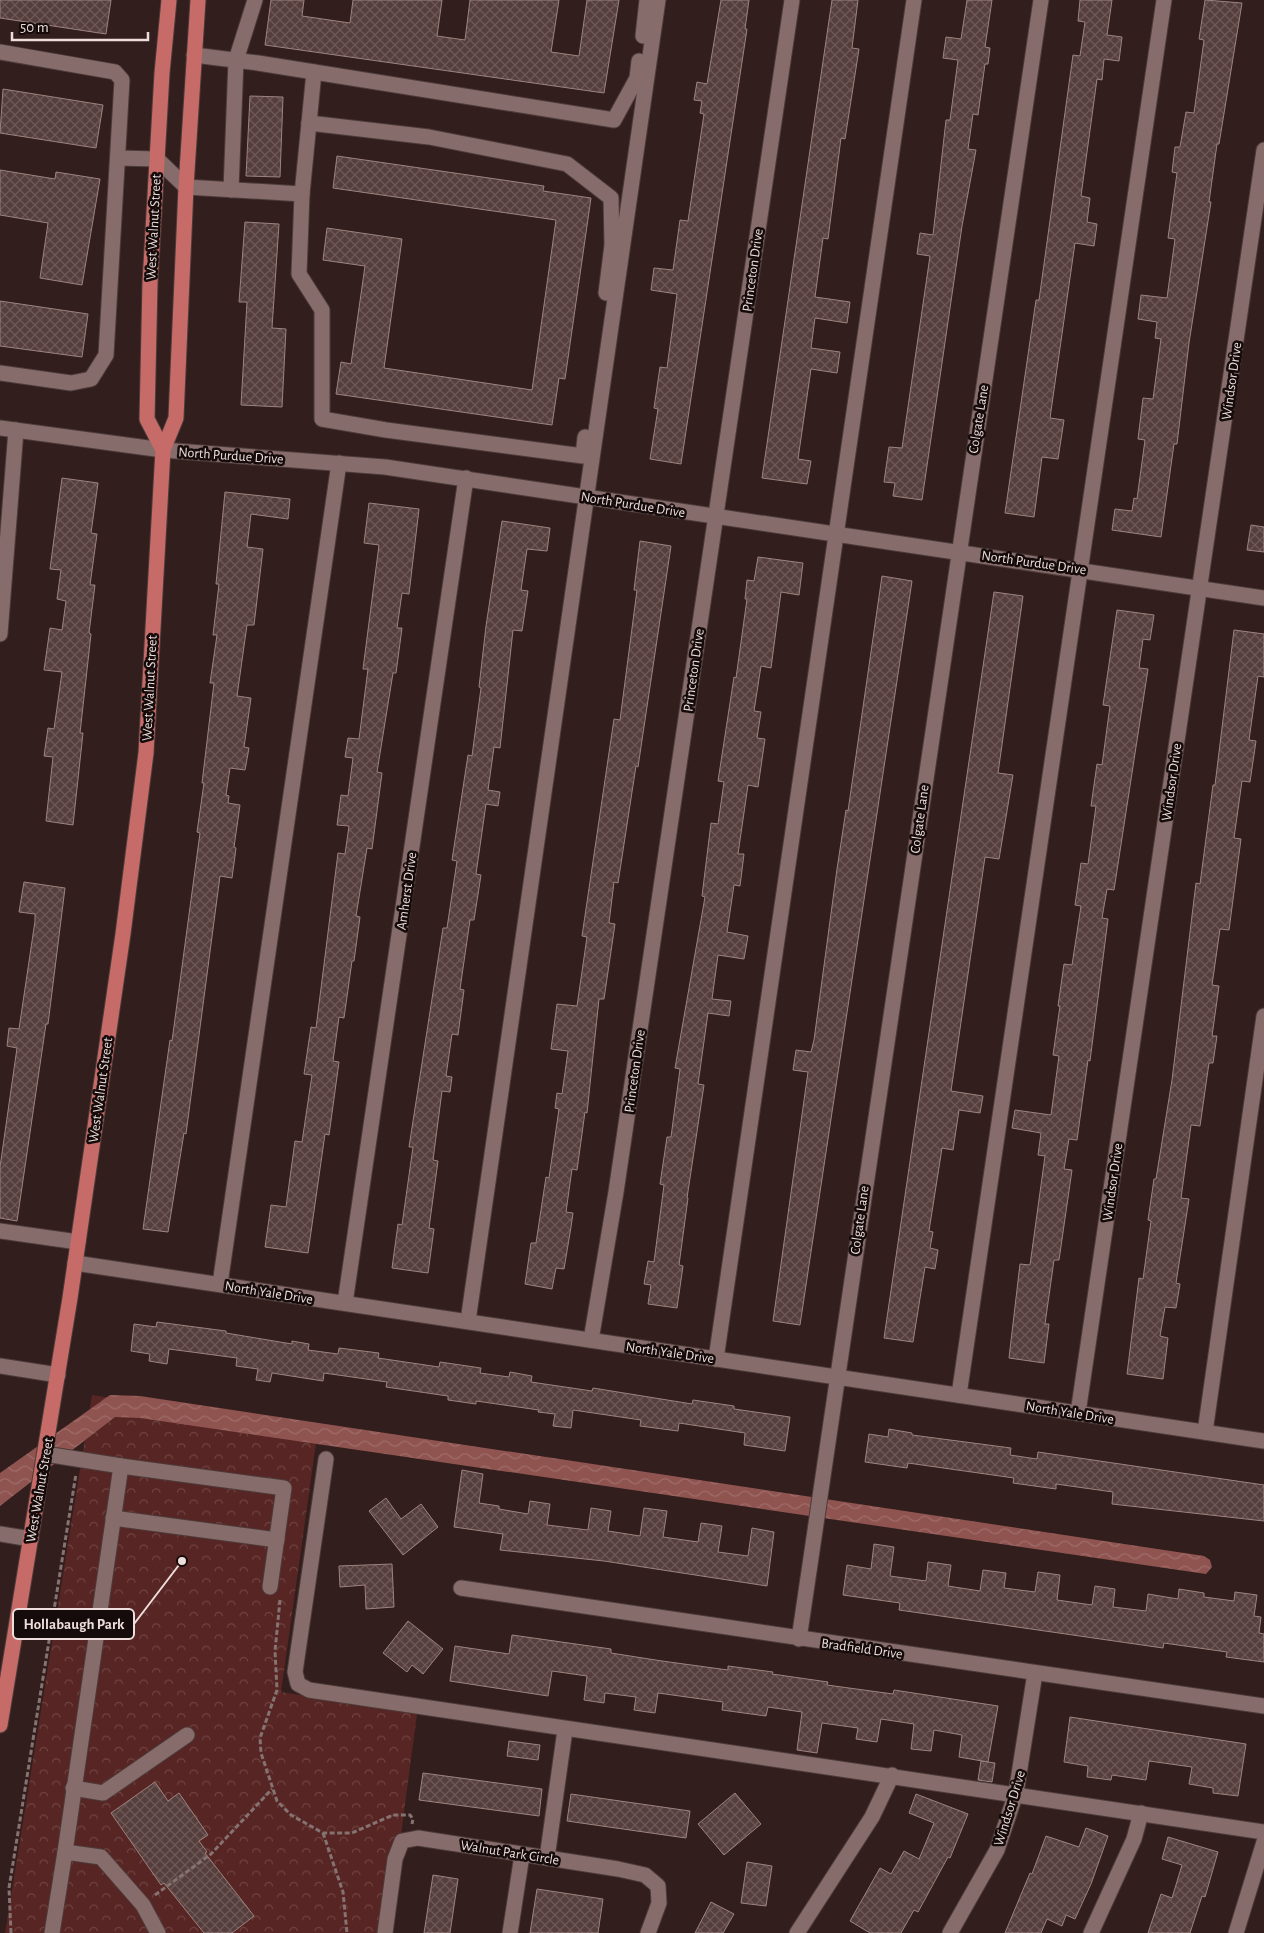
<svg xmlns="http://www.w3.org/2000/svg" width="1264" height="1933" font-family="'Alegreya Sans',sans-serif">
<style>
.park{fill:url(#park-crowns)}
.water{fill:url(#water-waves)}
.building{fill:url(#building-cross-hatch);stroke:#9d8380}
.lines{fill:none;stroke-linecap:round;stroke-linejoin:round}
.minor-casing{stroke:#4c3b3a;stroke-width:17}
.major-casing{stroke:#4c3b3a;stroke-width:17}
.path{stroke:#857371;stroke-width:3;stroke-dasharray:5 2.5;stroke-linecap:butt}
.minor{stroke:#866c6a;stroke-width:15}
.major{stroke:#c66b68;stroke-width:15}
.labels{text-anchor:middle;stroke-width:5;stroke-linejoin:round;paint-order:stroke}
.street-label{font-size:14px;fill:#eddedc;stroke:#140b0a}
.leader{fill:none;stroke:#eddedc;stroke-width:2}
.callout-dot{fill:#eddedc;stroke:#140b0a;stroke-width:2}
.callout{fill:#140b0a;stroke:#eddedc;stroke-width:2}
.callout-label{font-size:15px;text-anchor:middle;font-weight:bold;fill:#eddedc}
</style>
<defs>
<pattern id="park-crowns" width="20" height="18" patternUnits="userSpaceOnUse" patternTransform="scale(1.25)"><rect width="20" height="18" fill="#572523"/><path d="M2 6a3 3 0 1 1 6 0M12 15a3 3 0 1 1 6 0" fill="none" stroke="#6f4442"/></pattern>
<pattern id="water-waves" width="16" height="10" patternUnits="userSpaceOnUse" patternTransform="scale(1.25)"><rect width="16" height="10" fill="#8f5450"/><path d="M0 5q4-4 8 0t8 0" fill="none" stroke="#9f6c69"/></pattern>
<pattern id="building-cross-hatch" width="8" height="8" patternUnits="userSpaceOnUse" patternTransform="scale(1.25)"><rect width="8" height="8" fill="#553e3c"/><path d="M0 0l8 8M0 8l8-8" fill="none" stroke="#6e5958"/></pattern>
</defs>
<rect width="100%" height="100%" fill="#321e1c"/>
<path class="park" d="M92,1395L318,1429L281,1692L417,1714L388,1933H5Z"/>
<path class="water" d="M110,1395L140,1396L1204,1556L1210,1560L1212,1567L1206,1574L140,1418L115,1417L0,1506V1473Z"/>
<g class="building">
<path d="M0,0H111L106,34L0,18Z"/>
<path d="M271,0H304L302,16L350,23L353,0H442L437,36L465,40L470,0H559L551,52L579,56L587,0H619L604,93L265,45Z"/>
<path d="M721,0H749L745,29H747L681,464L650,459L658,409L654,408L660,367L667,368L677,294L651,290L654,268L673,270L680,220L688,221L704,114L700,113L702,101L694,100L697,82L707,84Z"/>
<path d="M832,0H858L852,48L859,49L845,139L841,138L828,239L823,238L815,297L850,302L847,323L815,318L811,348L840,352L837,373L811,369L798,459L811,461L807,484L762,478Z"/>
<path d="M967,0H992L985,47L990,48L988,64H985L978,115L973,114L968,149L976,150L962,226L922,500L893,496L895,483L884,482L889,447L902,448L930,256L917,254L920,233L933,235L946,120H950L958,60L943,58L946,37L961,39Z"/>
<path d="M1080,0H1112L1107,35L1122,37L1119,61L1104,59L1102,80L1097,79L1081,196L1090,198L1087,222L1097,224L1094,246L1075,243L1050,418L1064,420L1058,459L1042,457L1034,517L1005,513L1036,300H1039L1073,55L1080,56L1085,22L1078,21Z"/>
<path d="M1205,0L1242,3L1219,144H1217L1209,202H1211L1189,343L1177,444H1174L1161,537L1112,530L1115,509L1132,511L1134,498L1137,499L1145,440L1138,439L1143,398L1153,399L1161,339L1155,338L1157,322L1138,319L1141,295L1167,298L1175,239L1168,238L1177,173L1172,172L1175,147H1180L1186,112L1194,113L1204,40L1199,39Z"/>
<path d="M3,89L103,105L96,148L0,133Z"/>
<path d="M250,96L283,97L280,177L246,176Z"/>
<path d="M337,156L544,186L543,191L591,198L565,379L559,378L552,425L336,394L341,362L351,364L365,266L323,260L327,228L402,239L384,368L532,390L556,220L333,188Z"/>
<path d="M0,170L55,179L56,172L100,179L82,285L40,278L48,223L0,215Z"/>
<path d="M245,222L279,224L272,328L286,329L282,407L241,405L247,302H239Z"/>
<path d="M0,301L88,314L82,357L0,346Z"/>
<path d="M62,478L98,483L91,533L97,534L90,585H95L89,633L91,634L80,733H83L73,825L46,821L53,757L44,756L48,728L54,729L62,672L44,670L50,628L62,630L66,601L57,599L61,570L50,569Z"/>
<path d="M225,492L290,499L288,519L251,514L247,547L263,549L254,625H247L237,696L251,698L244,747L249,748L245,770L230,768L226,795L229,796L228,803L240,805L234,847L236,848L232,878L220,876L186,1134L184,1133L168,1232L143,1229L170,1040L172,1041L200,833L197,832L204,783H202L214,683H210L217,635H213L219,584H216Z"/>
<path d="M369,503L419,509L409,594L402,593L397,628H402L396,673H393L377,772L382,773L372,849L367,848L356,916L360,917L354,961H352L344,1018L339,1017L333,1061L339,1062L329,1135L325,1134L308,1253L265,1247L271,1205L286,1207L295,1141L302,1142L312,1075L304,1074L311,1027L316,1028L338,853L345,854L349,826L337,825L341,795L348,796L353,758L345,757L348,738L359,739L368,669H363L379,545L364,543Z"/>
<path d="M502,521L550,528L547,551L527,549L521,590L528,591L522,631L513,630L500,748L494,747L488,790L500,792L498,806L486,804L476,874L481,875L474,920H470L460,989L464,990L458,1035L452,1034L446,1076L452,1077L450,1092L442,1091L433,1160L438,1161L429,1228L434,1229L428,1273L392,1268L398,1224L402,1225L413,1147H409L443,928H447L457,861L452,860L468,755L472,756L481,688L479,687L486,626Z"/>
<path d="M1251,525L1264,527V552L1247,550Z"/>
<path d="M640,541L671,546L638,767L636,766L618,883L614,882L609,923L615,924L604,999H599L587,1113L585,1112L577,1170L572,1169L566,1212L573,1213L571,1227L564,1269L556,1268L552,1289L525,1284L531,1243H536L546,1177L549,1178L559,1109L555,1108L557,1093L562,1094L568,1051L551,1049L557,1004L577,1006L587,937L582,936L614,719L620,720L637,590H634Z"/>
<path d="M758,557L803,563L799,595L781,592L771,668L761,666L754,711L761,712L757,738L765,739L758,787L748,785L738,854H744L740,886L734,885L727,932L748,936L744,959L718,955L712,999L731,1001L729,1016L708,1013L698,1084L704,1085L687,1198H688L679,1265L683,1266L677,1308L648,1304L651,1285L644,1284L648,1261L654,1262L664,1185L660,1184L667,1137H671L680,1069L675,1068L705,897L702,896L711,823L718,824L724,782L718,781L734,677L736,678L747,599H745L747,580L754,581Z"/>
<path d="M882,576L912,581L800,1325L773,1321L808,1072L793,1070L796,1050L811,1052L814,1040L837,869L846,810L848,811Z"/>
<path d="M994,592L1023,596L998,773L1013,775L999,859L985,857L951,1091L983,1096L980,1113L959,1110L953,1150L942,1148L929,1231L933,1232L930,1248L938,1250L935,1269L925,1267L913,1342L884,1338Z"/>
<path d="M1117,610L1154,615L1150,640L1143,639L1139,668L1148,669L1114,890L1107,889L1102,918L1108,919L1090,1061L1088,1060L1077,1140L1069,1139L1064,1169L1072,1170L1059,1260H1054L1045,1324H1049L1044,1363L1009,1358L1020,1264L1030,1265L1045,1156L1038,1155L1041,1133L1012,1128L1015,1110L1051,1115L1059,1056L1053,1055L1060,1006H1058L1064,964L1072,965L1081,906L1075,905L1081,863L1088,864L1096,806H1091L1097,764L1102,765L1110,706L1103,705Z"/>
<path d="M1234,630L1264,634V677L1258,676L1249,740L1256,741L1250,782L1242,781L1234,838L1241,839L1229,930L1220,929L1212,985L1219,986L1212,1036H1217L1213,1063H1209L1200,1126L1191,1125L1181,1198L1189,1199L1176,1283L1180,1284L1176,1308L1165,1307L1160,1336L1168,1338L1163,1379L1127,1374L1139,1278L1143,1279L1151,1221L1148,1220L1154,1179H1156L1172,1080L1196,883L1200,884L1213,785H1215Z"/>
<path d="M24,882L65,888L48,1024H46L17,1221L0,1218V1167L17,1048L7,1046L9,1028L19,1029L35,921V914L19,912Z"/>
<path d="M157,1322L226,1331V1333L292,1344V1341L309,1344L308,1350L338,1354L339,1348L379,1353L378,1358L439,1367L440,1362L481,1368L480,1373L509,1377L510,1372L532,1376L531,1382L592,1391L593,1388L692,1404L693,1400L734,1406V1409L790,1417L785,1451L744,1445L745,1433L679,1423L678,1431L640,1426L641,1420L573,1410L571,1428L553,1426L555,1414L538,1412L539,1410L476,1401V1404L448,1400V1396L386,1387L387,1382L324,1373L323,1381L272,1373L270,1382L256,1380L258,1369L236,1366L237,1358L169,1349L167,1364L149,1361L150,1354L131,1351L134,1324L156,1327Z"/>
<path d="M889,1429L912,1433V1435L1011,1448L1010,1455L1037,1459L1038,1452L1264,1485V1521L1112,1504L1113,1492L1056,1484V1489L1013,1483L1014,1478L908,1463L907,1468L865,1462L869,1434L888,1437Z"/>
<path d="M462,1470L483,1474L479,1503L499,1506V1509L528,1514L530,1501L550,1504L547,1525L588,1530L591,1508L611,1511L608,1531L640,1536L644,1508L667,1511L663,1537L698,1542L701,1523L722,1526L718,1552L748,1556L752,1528L774,1532L767,1586L604,1561L500,1550L503,1534L454,1527Z"/>
<path d="M386,1498L401,1519L421,1504L438,1527L403,1555L369,1511Z"/>
<path d="M874,1544L894,1547L890,1576L926,1581L928,1562L951,1565L948,1586L980,1591L983,1570L1006,1573L1004,1588L1035,1592L1038,1572L1060,1575L1057,1600L1092,1605L1095,1586L1115,1589L1113,1607L1146,1611L1148,1594L1178,1599L1179,1589L1204,1593V1597L1234,1601L1235,1592L1257,1595L1254,1616L1261,1617L1259,1633L1264,1634V1662L1226,1657L1227,1652L1164,1643L1163,1648L899,1610L900,1603L843,1595L847,1565L871,1569Z"/>
<path d="M392,1564L394,1607L366,1609L365,1585L340,1587L339,1566Z"/>
<path d="M408,1621L443,1649L423,1674L412,1665L407,1672L383,1653Z"/>
<path d="M512,1635L611,1649V1653L662,1661L728,1670V1666L773,1672L772,1674L828,1682L827,1685L893,1694L894,1690L998,1706L988,1762L959,1757L962,1735L934,1730L931,1751L911,1749L914,1724L881,1719L877,1742L856,1739L858,1728L822,1723L817,1753L797,1750L802,1712L768,1707L766,1716L722,1710L723,1702L658,1693L655,1713L634,1710L636,1697L605,1693L604,1703L584,1700L587,1676L552,1671L548,1696L450,1681L455,1646L509,1654Z"/>
<path d="M1070,1717L1246,1744L1238,1796L1213,1793V1788L1189,1784L1192,1767L1149,1761L1146,1780L1112,1775L1111,1780L1087,1777L1088,1766L1064,1762Z"/>
<path d="M509,1741L540,1745L538,1760L507,1756Z"/>
<path d="M981,1761L995,1763L992,1782L978,1780Z"/>
<path d="M423,1773L542,1789L539,1816L419,1800Z"/>
<path d="M155,1782L168,1801L179,1793L208,1835L199,1841L207,1852L205,1853L254,1916L232,1933H204L164,1883L161,1885L111,1813Z"/>
<path d="M735,1793L761,1824L724,1855L698,1824Z"/>
<path d="M571,1794L690,1811L686,1838L567,1821Z"/>
<path d="M916,1794L968,1814L950,1858L948,1857L918,1912L914,1910L901,1933H870L850,1921L880,1868L891,1874L904,1851L919,1859L934,1823L909,1813Z"/>
<path d="M1086,1828L1108,1836L1091,1884L1075,1919L1066,1915L1062,1926L1047,1919L1041,1933H1005L1030,1873L1032,1874L1046,1836L1079,1847Z"/>
<path d="M1168,1837L1218,1852L1205,1897L1202,1896L1190,1933H1148L1161,1894L1172,1898L1182,1865L1162,1859Z"/>
<path d="M747,1862L772,1866L766,1906L741,1903Z"/>
<path d="M433,1875L458,1879L450,1933H424Z"/>
<path d="M537,1889L603,1899L598,1933H530Z"/>
<path d="M711,1902L734,1914L723,1933H695Z"/>
</g>
<g class="lines">
<defs>
<g id="minor">
<path d="M643,36L647,0"/>
<path d="M0,52L115,72L122,80L106,355L91,379L71,383L0,373"/>
<path d="M194,55L258,63L614,120L637,78L639,61"/>
<path d="M314,72L302,194L299,274L322,310V419L386,430L583,456L585,437"/>
<path d="M309,123L429,137L567,164L611,198L612,245L606,293"/>
<path d="M118,158L157,159L186,187L302,194"/>
<path d="M231,190L236,60L255,0"/>
<path d="M0,428L163,450L385,467L1264,598"/>
<path d="M0,634L16,430"/>
<path d="M0,1231L78,1242"/>
<path d="M75,1263L1264,1441"/>
<path d="M220,1284L339,463"/>
<path d="M345,1303L466,478"/>
<path d="M468,1321L658,0"/>
<path d="M591,1340L616,1192L792,0"/>
<path d="M716,1359L914,0"/>
<path d="M0,1366L58,1375"/>
<path d="M959,1395L1164,0"/>
<path d="M1078,1413L1264,150"/>
<path d="M1205,1432L1264,1016"/>
<path d="M45,1454L121,1466"/>
<path d="M326,1459L295,1672L298,1684L309,1690L1264,1832"/>
<path d="M113,1518L277,1540"/>
<path d="M0,1534L31,1539"/>
<path d="M461,1588L1264,1706"/>
<path d="M799,1639L1041,0"/>
<path d="M73,1788L103,1793L187,1735"/>
<path d="M65,1852L121,1466L284,1488L270,1587"/>
<path d="M547,1858L565,1730"/>
<path d="M52,1933L65,1852L101,1857L143,1905L158,1933"/>
<path d="M385,1933L395,1859L402,1841L418,1838L618,1869L645,1875L658,1886L659,1903L648,1933"/>
<path d="M510,1933L522,1855"/>
<path d="M797,1933L872,1817L892,1775"/>
<path d="M950,1933L997,1850L1016,1793L1035,1673"/>
<path d="M1091,1933L1134,1839L1141,1813"/>
<path d="M1236,1933L1264,1842"/>
</g>
<g id="major">
<path d="M163,450L147,419L150,283L162,73L169,0"/>
<path d="M0,1725L70,1298L123,934L146,753L163,450L176,418L186,187L198,0"/>
</g>
</defs>
<use href="#minor" class="minor-casing"/>
<use href="#major" class="major-casing"/>
<g class="path">
<path d="M280,1600L275,1651L277,1690L260,1738L261,1753L277,1801L291,1815L323,1833H352L393,1815H410L413,1819L412,1824"/>
<path d="M323,1833L343,1892L347,1933"/>
<path d="M155,1895L211,1854L272,1789"/>
<path d="M11,1933L9,1888L76,1474"/>
</g>
<use href="#minor" class="minor"/>
<use href="#major" class="major"/>
</g>
<g class="labels">
<g class="street-label">
<text transform="translate(153 227) rotate(-87)" y="5">West Walnut Street</text>
<text transform="translate(752 270) rotate(-82)" y="5">Princeton Drive</text>
<text transform="translate(1231 381) rotate(-82)" y="5">Windsor Drive</text>
<text transform="translate(978 419) rotate(-81)" y="5">Colgate Lane</text>
<text transform="translate(231 455) rotate(4)" y="5">North Purdue Drive</text>
<text transform="translate(633 504) rotate(9)" y="5">North Purdue Drive</text>
<text transform="translate(1034 562) rotate(8)" y="5">North Purdue Drive</text>
<text transform="translate(693 670) rotate(-82)" y="5">Princeton Drive</text>
<text transform="translate(149 688) rotate(-87)" y="5">West Walnut Street</text>
<text transform="translate(1171 782) rotate(-82)" y="5">Windsor Drive</text>
<text transform="translate(919 819) rotate(-82)" y="5">Colgate Lane</text>
<text transform="translate(406 891) rotate(-82)" y="5">Amherst Drive</text>
<text transform="translate(634 1071) rotate(-82)" y="5">Princeton Drive</text>
<text transform="translate(100 1090) rotate(-82)" y="5">West Walnut Street</text>
<text transform="translate(1112 1182) rotate(-82)" y="5">Windsor Drive</text>
<text transform="translate(859 1220) rotate(-82)" y="5">Colgate Lane</text>
<text transform="translate(269 1292) rotate(9)" y="5">North Yale Drive</text>
<text transform="translate(670 1352) rotate(8)" y="5">North Yale Drive</text>
<text transform="translate(1070 1412) rotate(9)" y="5">North Yale Drive</text>
<text transform="translate(39 1490) rotate(-80)" y="5">West Walnut Street</text>
<text transform="translate(862 1648) rotate(8)" y="5">Bradfield Drive</text>
<text transform="translate(1009 1808) rotate(-73)" y="5">Windsor Drive</text>
<text transform="translate(510 1852) rotate(9)" y="5">Walnut Park Circle</text>
</g>
</g>
<path class="leader" d="M182 1561L134 1624"/>
<circle class="callout-dot" cx="182" cy="1561" r="5"/>
<rect class="callout" x="13" y="1609" width="121" height="30" rx="5"/>
<g class="callout-label">
<text x="74" y="1629">Hollabaugh Park</text>
</g>
<path d="M12 32v8h136v-8" fill="none" stroke="#eddedc" stroke-width="2.5"/>
<text x="20" y="32" font-size="15" fill="#eddedc" stroke="#140b0a" stroke-width="4" paint-order="stroke">50 m</text>
</svg>
